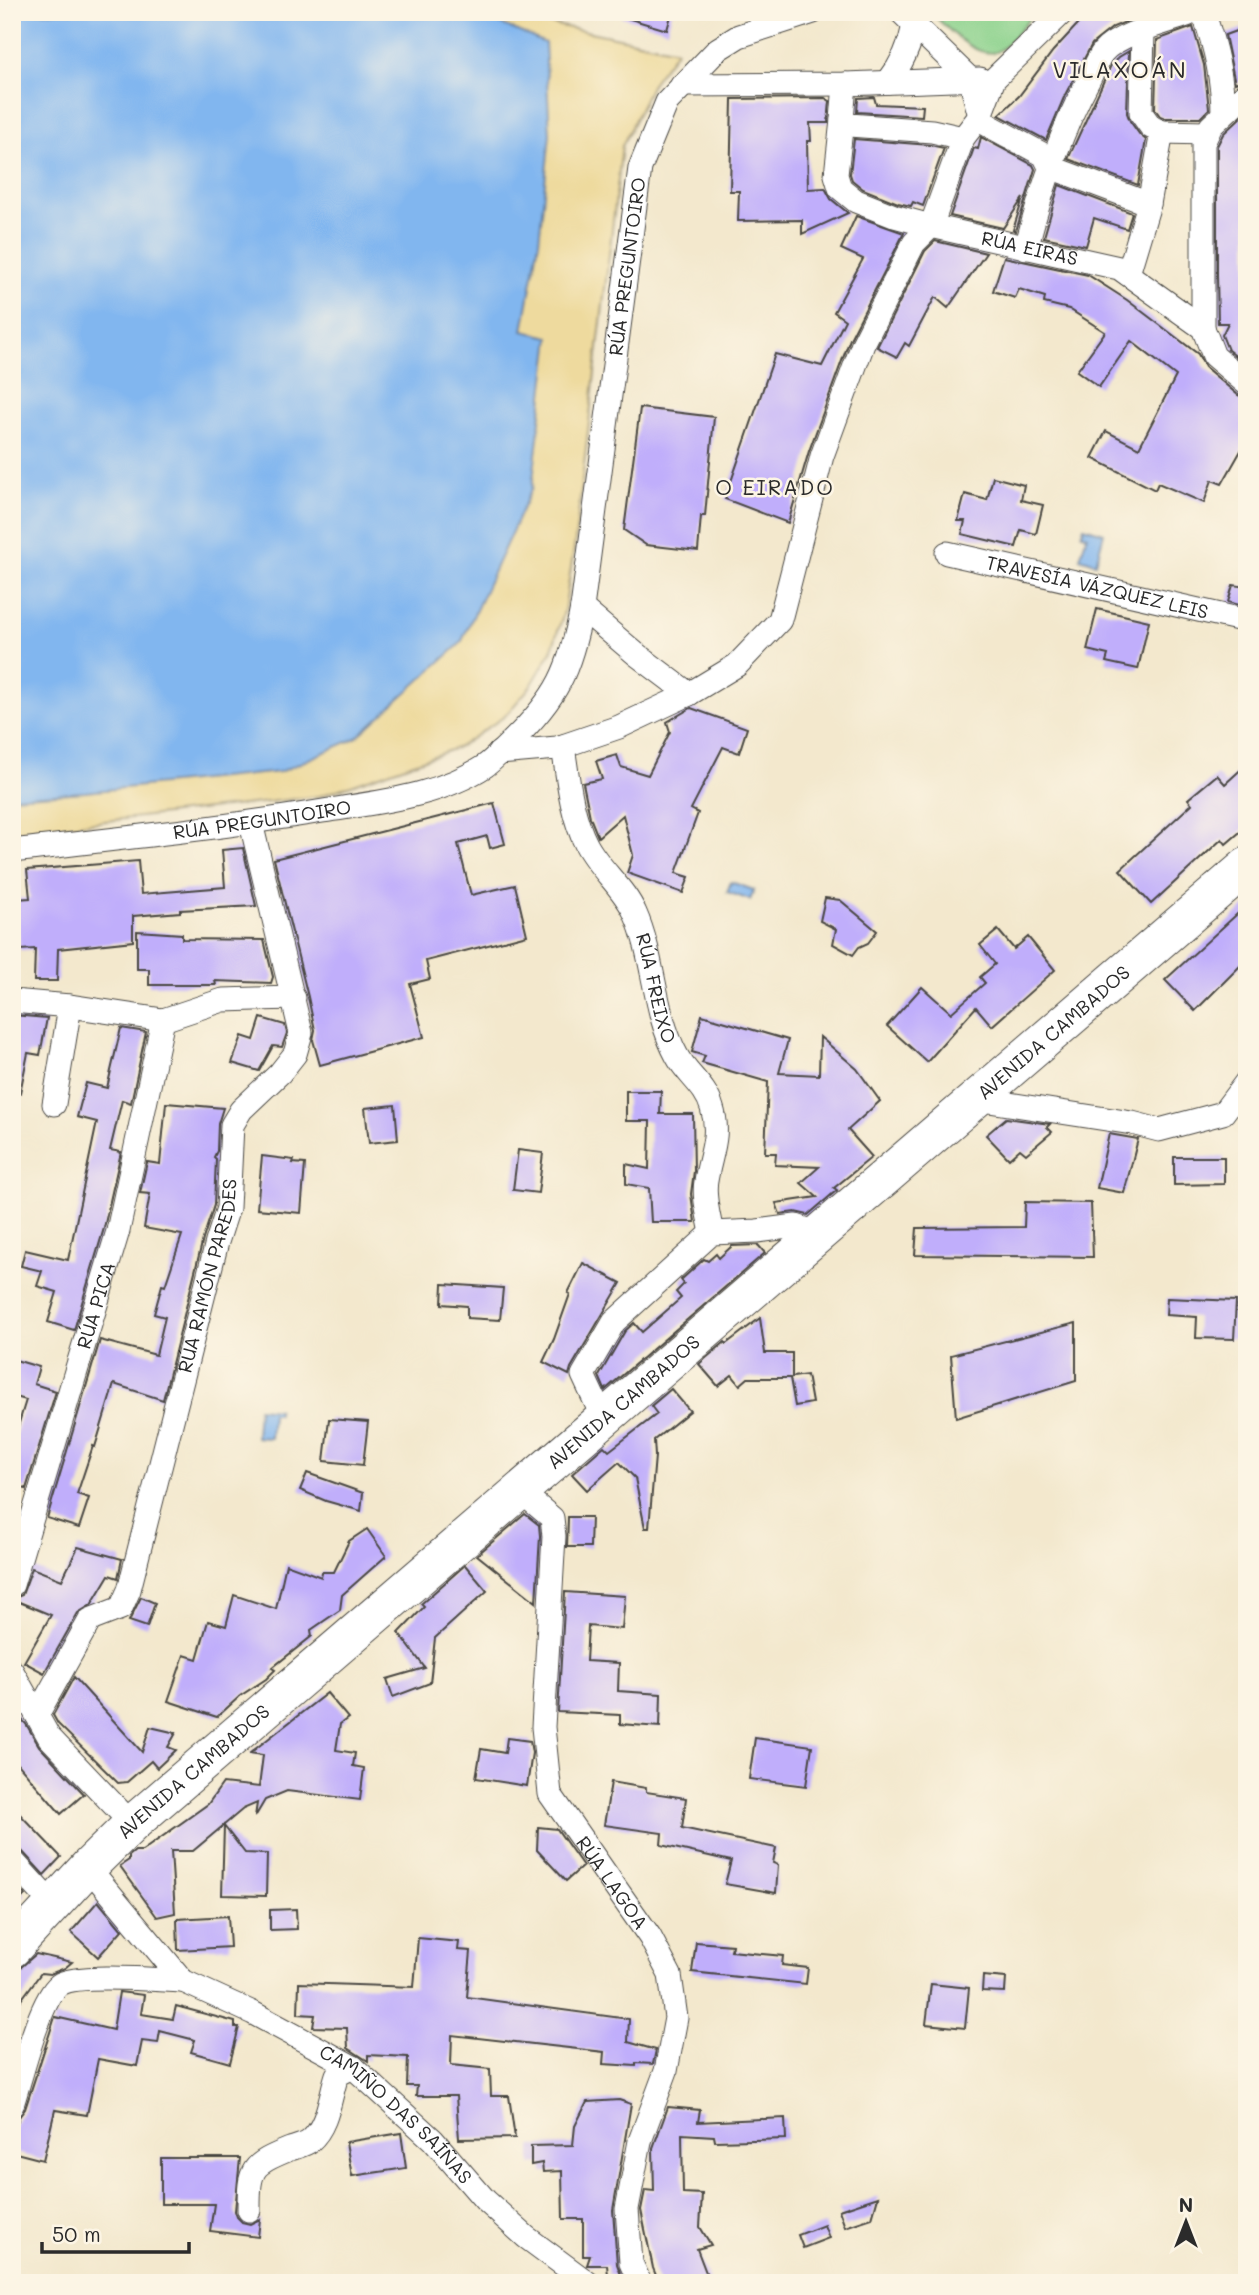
<svg xmlns="http://www.w3.org/2000/svg" width="1259" height="2295" font-family="Mali,sans-serif">
<style>
.green{fill:#8bd28c;stroke:#5b7e5c;stroke-width:2}
.sand{fill:#eeda9e;stroke:#8c8264;stroke-width:2}
.water{fill:#81b6ef;stroke:#56708d;stroke-width:2}
.building{fill:#c0aefb}
.lines{fill:none;stroke-linecap:round;stroke-linejoin:round}
.minor-casing{stroke:#494743;stroke-width:25}
.primary-casing{stroke:#494743;stroke-width:39}
.minor{stroke:#fff;stroke-width:23}
.primary{stroke:#fff;stroke-width:37}
.labels{text-anchor:middle;stroke-width:5;stroke-linejoin:round;paint-order:stroke}
.street-label{font-size:19px;fill:#2b2b2b;stroke:#fcf5e5}
.neighbourhood-label{font-size:21px;letter-spacing:2px;fill:#2b2b2b;stroke:#fcf5e5}
.quarter-label{font-size:23px;letter-spacing:2px;fill:#2b2b2b;stroke:#fcf5e5}
</style>
<rect width="100%" height="100%" fill="#fcf5e5"/>
<filter id="ink" filterUnits="userSpaceOnUse"><feTurbulence type="fractalNoise" baseFrequency=".0143" numOctaves="2"/><feDisplacementMap in="SourceGraphic" scale="14" xChannelSelector="R" yChannelSelector="G"/><feConvolveMatrix kernelMatrix="1 2 1 2 8 2 1 2 1" color-interpolation-filters="sRGB"/></filter>
<filter id="wash" filterUnits="userSpaceOnUse"><feTurbulence type="fractalNoise" baseFrequency=".00686" numOctaves="4" result="noise"/><feDisplacementMap in="SourceGraphic" scale="28" xChannelSelector="R" yChannelSelector="G"/><feGaussianBlur stdDeviation="1.57" result="paint"/><feColorMatrix in="noise" values="0 0 0 0 0 0 0 0 0 0 0 0 0 0 0 0 0 1.4 0 .05"/><feComposite in="paint" operator="in"/></filter>
<g filter="url(#wash)">
<rect width="100%" height="100%" fill="#f3e8cd"/>
<path class="green" d="M930,12H1035C1027,21 1009,45 1000,50C978,63 946,26 930,12Z"/>
<path class="sand" d="M468,12H493L677,50L653,82L622,146L574,549L564,612L551,652L531,686L505,716L459,747L320,796L12,832V678L467,274Z"/>
<g class="water">
<path d="M12,12H468L490,19L545,43L550,134L539,242L523,331L550,337L532,488L461,643L356,738L280,772L85,792L12,797Z"/>
<path d="M1084,527L1104,533L1096,563L1080,558L1087,535L1082,534Z"/>
<path d="M731,882L754,890L750,900L727,892Z"/>
<path d="M258,1408L278,1410V1414H272L270,1438L256,1437Z"/>
</g>
<g id="blocks">
<g class="building">
<path d="M620,12H672L667,30L620,16Z"/>
<path d="M1089,12H1150L1113,27L1092,44L1065,95L1046,140L999,115L1019,96L1053,51Z"/>
<path d="M1193,27L1204,65L1209,109L1200,118H1165L1160,116L1155,109L1157,40Z"/>
<path d="M1247,27V78L1235,83L1225,35Z"/>
<path d="M1129,51L1127,113L1130,121L1140,135L1146,140L1138,185L1068,159L1111,65L1119,57Z"/>
<path d="M874,97L876,104L923,106L922,116L857,112L858,98Z"/>
<path d="M825,98L830,101L828,123H810L811,141H807L808,189L825,188L831,199L848,213L802,234V220L738,221L739,191H730L732,99Z"/>
<path d="M1243,115L1247,120V365L1228,350L1222,335L1228,323H1218L1217,274V146L1223,134Z"/>
<path d="M981,137L1033,165L1035,169L1016,231L1013,230L1023,198L1003,228L950,216L974,148L978,149Z"/>
<path d="M854,139L930,145L944,148L923,206L913,202L911,206L898,203L863,189L852,180L850,174Z"/>
<path d="M1059,185L1132,213L1127,229L1094,218L1086,246L1044,237Z"/>
<path d="M856,216L904,233L850,339L809,451L788,523L725,499L775,354L822,366L845,320L834,312L863,259L841,249Z"/>
<path d="M935,241L986,253L948,308L935,297L909,346L905,343L897,357L877,347L925,251Z"/>
<path d="M1004,257L1088,275L1127,300L1198,354L1205,367L1238,395L1247,398V440L1222,484L1212,480L1204,503L1158,483L1155,490L1092,458L1106,431L1139,448L1176,376L1131,341L1099,387L1077,371L1105,332L1069,309L1044,303L1045,297L1019,289L1015,298L993,291Z"/>
<path d="M640,408L714,417L705,516H701L698,551L646,545L624,530Z"/>
<path d="M993,477L1024,485L1021,500L1043,505L1036,534L1021,530L1016,547L962,534L965,521H958L965,494L987,500Z"/>
<path d="M1233,585L1247,587V607L1228,602Z"/>
<path d="M1097,609L1149,621L1138,669L1106,662L1108,655L1087,650Z"/>
<path d="M691,708L747,728L739,753L723,747L691,809L698,813L676,873L689,877L683,893L627,873L633,855L623,815L598,837L590,817L583,783L602,779L596,761L617,755L621,767L648,775L670,732L667,722Z"/>
<path d="M1247,764V826L1226,844L1222,839L1151,904L1120,870L1192,804L1188,799L1217,775L1225,784Z"/>
<path d="M494,803L505,844L490,848L487,836L458,844L471,895L515,885L527,935L426,961L430,979L410,984L424,1037L320,1065L313,1040L315,1030L308,997L274,859Z"/>
<path d="M243,848L256,906L180,910V912L133,916V941L58,949L57,981H34L35,949L20,950L16,899L30,898L27,870L138,861L141,894L225,887L222,850Z"/>
<path d="M825,898L840,900L877,931L868,943L859,947L853,955L833,944L836,929L820,921Z"/>
<path d="M1247,905V959L1195,1011L1165,980Z"/>
<path d="M998,930L1014,949L1028,937L1055,970L992,1026L976,1007L927,1062L887,1026L922,987L951,1013L985,983L980,977L995,964L980,945Z"/>
<path d="M137,931L182,934V939L264,940L273,977L271,983L215,981L216,985H149V969H137Z"/>
<path d="M12,1015L47,1018L40,1055L28,1053L20,1093L12,1092Z"/>
<path d="M702,1015L788,1040L779,1073L819,1075L820,1037L857,1069L880,1101L848,1130L872,1157L834,1188L837,1190L808,1215L795,1212L780,1214L776,1203L817,1197L801,1183L819,1167L775,1165L776,1153H765L768,1082L702,1063L705,1056L692,1052Z"/>
<path d="M261,1018L285,1025L287,1033L282,1047L273,1046L259,1071L232,1063L242,1036L254,1040Z"/>
<path d="M121,1028L146,1032L131,1103L122,1100L110,1150L121,1152L104,1228L74,1330L48,1322L57,1292L37,1286L42,1271L21,1266L25,1250L68,1260L97,1122L77,1117L86,1083L107,1088Z"/>
<path d="M626,1091H661L660,1114H693L694,1171L691,1194L695,1222H651L649,1188L626,1184V1164L649,1169L650,1121H626Z"/>
<path d="M166,1103L223,1108L218,1124L217,1151L214,1157L216,1159L214,1205L203,1239L163,1400L114,1384L95,1447L93,1446L77,1494L89,1498L79,1528L47,1518L100,1340L156,1355L165,1317L154,1314L162,1285L165,1286L182,1235L144,1228L150,1194L140,1193L147,1162L160,1164Z"/>
<path d="M395,1105L398,1140L369,1143L365,1108Z"/>
<path d="M1006,1118L1050,1124L1047,1127L1052,1132L1026,1154L1020,1149L1009,1159L986,1135Z"/>
<path d="M1109,1134L1138,1139L1124,1193L1097,1188Z"/>
<path d="M518,1150L543,1153L538,1193L513,1190Z"/>
<path d="M262,1156L294,1160L293,1163L305,1164L301,1213L257,1209Z"/>
<path d="M1174,1157H1224V1184L1174,1185Z"/>
<path d="M1025,1202L1091,1203L1093,1257L915,1255L917,1228L1024,1227Z"/>
<path d="M758,1245L765,1253L605,1390L599,1376L625,1331L634,1323L642,1332L681,1298L676,1292L684,1284L681,1280L704,1259L708,1261L716,1254L719,1258L732,1246Z"/>
<path d="M583,1263L621,1283L571,1368L569,1375L543,1362L554,1339L570,1294L568,1293Z"/>
<path d="M443,1284L503,1288L500,1320L467,1318V1306L442,1304Z"/>
<path d="M1167,1298L1236,1301L1234,1339L1196,1338L1197,1317L1166,1315Z"/>
<path d="M760,1318L765,1353H792V1377L807,1375L812,1403L795,1406L790,1378H748L740,1385L732,1375L718,1386L699,1364L725,1342L726,1344Z"/>
<path d="M1076,1323V1381L956,1418L951,1355Z"/>
<path d="M12,1359L39,1367L34,1384L56,1391L26,1489L12,1485V1446L26,1400L12,1396Z"/>
<path d="M671,1389L690,1411L654,1440L655,1456L649,1528H645L635,1478L619,1462L587,1490L572,1474L604,1446L609,1451L657,1414L651,1406Z"/>
<path d="M329,1419L368,1422L363,1465L324,1461Z"/>
<path d="M307,1473L363,1493L361,1511L326,1501L300,1490Z"/>
<path d="M525,1514L539,1525L540,1536L536,1602L477,1555Z"/>
<path d="M568,1517H591L590,1547H567Z"/>
<path d="M367,1529L386,1556L342,1595L340,1610L311,1630L312,1636L272,1668L275,1670L266,1679L240,1696L217,1717L168,1701L184,1655L197,1659L208,1621L226,1626L234,1595L276,1609L286,1564L321,1577L322,1572H334L349,1541Z"/>
<path d="M78,1547L122,1559L118,1578L109,1575L91,1605L78,1613L44,1673L24,1662L51,1615L12,1599L22,1595L32,1568L62,1580Z"/>
<path d="M465,1565L487,1591L435,1638L430,1683L393,1697L387,1679L425,1668L399,1633L424,1607L421,1604Z"/>
<path d="M565,1592L625,1596L622,1629L588,1626L586,1661L619,1663L618,1691L661,1694L660,1727L620,1724V1715L558,1712Z"/>
<path d="M141,1597L155,1603L147,1627L129,1621Z"/>
<path d="M74,1677L142,1752L150,1727L176,1733L168,1747L176,1750L157,1768L151,1761L127,1782L118,1783L58,1724L53,1715Z"/>
<path d="M327,1693L348,1718L340,1724L336,1750L355,1753L353,1766L364,1768L360,1800L287,1791L265,1800L255,1817L257,1803L243,1809L193,1851H171L175,1913L157,1917L120,1866L129,1860V1856L135,1851H142L208,1804L223,1783L259,1787L263,1755L250,1753Z"/>
<path d="M12,1709L26,1724L39,1746L84,1794L61,1814L12,1757Z"/>
<path d="M507,1738L530,1741L532,1753L527,1786L476,1778L481,1749L505,1753Z"/>
<path d="M755,1738L812,1746L806,1786L749,1779Z"/>
<path d="M611,1782L646,1788V1792L686,1798L682,1828L776,1848L773,1863L778,1865L776,1893L725,1884L731,1861L661,1845L662,1833L604,1825Z"/>
<path d="M12,1806L61,1857L44,1875L22,1851L12,1846Z"/>
<path d="M224,1826L245,1853L267,1854L266,1896L222,1895Z"/>
<path d="M538,1827L557,1829L583,1866L566,1881L537,1850Z"/>
<path d="M12,1881L25,1895L12,1908Z"/>
<path d="M98,1901L122,1930L98,1957L71,1932Z"/>
<path d="M296,1909L297,1929L270,1930V1910Z"/>
<path d="M228,1916L230,1947L178,1950L177,1919Z"/>
<path d="M418,1938L459,1942L458,1950L471,1951L467,1997L629,2019L628,2042L656,2050L653,2064L636,2063V2066L603,2064L604,2052L452,2035L451,2065L490,2069L491,2096H509L515,2138L459,2139L456,2096H416L417,2086H407L408,2057L368,2055V2061L348,2048L347,2028L313,2027L315,2015L298,2014L299,1983L414,1987Z"/>
<path d="M696,1942L732,1945L731,1951L783,1956L782,1965L808,1968L806,1984L692,1972Z"/>
<path d="M36,1954L72,1962L65,1968L50,1974L41,1973L12,2012V1975Z"/>
<path d="M983,1976L1006,1978L1005,1992L982,1991Z"/>
<path d="M931,1984L969,1988L965,2028L926,2024Z"/>
<path d="M119,1992L144,1995L141,2014L173,2019L176,2006L235,2022V2027H239L230,2063L191,2052L195,2040L160,2031L158,2043L142,2041L137,2066L98,2059L87,2115L55,2110L43,2160L12,2152V2136L19,2117L25,2109L55,2017L113,2030Z"/>
<path d="M619,2100L631,2104L613,2210L617,2264L622,2278L608,2275L607,2265H587L590,2256H583V2219H563L562,2171L543,2172L542,2163L531,2165V2146L573,2145L575,2126L587,2102Z"/>
<path d="M668,2107L700,2110L698,2122L785,2118L786,2139L715,2141L714,2136L682,2134L683,2193L702,2194L700,2227L711,2245L697,2249L710,2283H659L653,2268L641,2210L645,2190L654,2191L653,2148Z"/>
<path d="M401,2133L406,2168L352,2176L346,2142Z"/>
<path d="M161,2158H240L235,2211L237,2217L242,2222L250,2224L260,2219L258,2237L210,2231L214,2204H161Z"/>
<path d="M878,2197L872,2218L845,2227L839,2210Z"/>
<path d="M824,2225L829,2238L803,2248L798,2235Z"/>
</g>
</g>
</g>
<g filter="url(#ink)">
<use href="#blocks" fill-opacity="0" stroke="#494743" stroke-width="2"/>
<g class="lines">
<defs>
<g id="minor">
<path d="M901,12L970,79L980,116L988,125L1044,155L1050,167L1149,204"/>
<path d="M1203,12C1215,45 1223,79 1223,114"/>
<path d="M1143,31L1141,113L1151,127L1162,132"/>
<path d="M888,82C902,64 910,47 914,25"/>
<path d="M845,84L842,120L849,125L932,131L963,138"/>
<path d="M682,85L845,84L980,79"/>
<path id="s1" d="M842,120L836,175L840,188L856,201L894,216L931,226L1119,268L1203,328L1214,356L1247,384"/>
<path d="M1026,248C1041,191 1060,133 1088,81C1093,72 1097,59 1103,52C1118,34 1165,23 1187,15L1190,12"/>
<path d="M1128,274L1149,204L1162,132L1207,133"/>
<path d="M1203,328V143L1211,126L1247,92"/>
<path id="s2" d="M947,553L1247,621"/>
<path d="M582,608L636,654L689,694"/>
<path id="s3" d="M563,746C568,779 571,814 586,844C599,869 624,888 635,913C655,958 653,1012 677,1056C687,1075 706,1086 712,1108C721,1135 710,1155 706,1181C703,1197 709,1217 712,1233"/>
<path d="M499,753L557,748L619,727L689,694L737,665L780,620L822,456L863,344L914,243L931,226L963,138L980,116L994,79L1063,12"/>
<path id="s4" d="M12,851C116,839 220,828 323,811C378,802 437,797 485,766C495,759 503,749 512,741C558,697 570,670 582,608L640,168L667,102L718,49L739,36L813,12"/>
<path d="M12,1001L70,1006L163,1020L223,1000L294,998"/>
<path d="M976,1099L1132,1123L1159,1130L1223,1113L1247,1081"/>
<path d="M54,1104L70,1006"/>
<path d="M604,1420L583,1375L614,1322L712,1233L757,1231L796,1226L820,1234"/>
<path id="s5" d="M520,1491L552,1518L554,1536L543,1727L550,1794L650,1937L670,1975L676,2018L666,2071L640,2141L627,2209L631,2263L640,2283"/>
<path id="s6" d="M12,1585L118,1231L163,1020"/>
<path d="M12,1671L49,1737L132,1824"/>
<path id="s7" d="M37,1715L90,1620L121,1608L129,1590L217,1242L228,1208L232,1125L241,1110L280,1073L295,1054L301,1033L251,823"/>
<path d="M12,1860L53,1905"/>
<path id="s8" d="M88,1867L183,1981L253,2013L353,2067L433,2140L485,2200L526,2237L588,2283"/>
<path d="M12,2105C21,2078 39,2001 59,1985C75,1973 159,1980 183,1981"/>
<path d="M249,2210C249,2168 251,2165 290,2149C296,2147 305,2145 310,2141C328,2126 330,2096 337,2075L353,2067"/>
</g>
<g id="primary">
<path id="s9" d="M12,1949L88,1867L132,1824L1247,866"/>
</g>
</defs>
<use href="#minor" class="minor-casing"/>
<use href="#primary" class="primary-casing"/>
<use href="#minor" class="minor"/>
<use href="#primary" class="primary"/>
</g>
</g>
<g class="labels">
<g class="street-label">
<text dy="7" stroke="none"><textPath href="#s1" startOffset="270">RÚA EIRAS</textPath></text>
<text dy="7" stroke="none"><textPath href="#s4" startOffset="1018">RÚA PREGUNTOIRO</textPath></text>
<text dy="7" stroke="none"><textPath href="#s2" startOffset="154">TRAVESÍA VÁZQUEZ LEIS</textPath></text>
<text dy="7" stroke="none"><textPath href="#s4" startOffset="252">RÚA PREGUNTOIRO</textPath></text>
<text dy="7" stroke="none"><textPath href="#s3" startOffset="264">RÚA FREIXO</textPath></text>
<text dy="7" stroke="none"><textPath href="#s9" startOffset="1388">AVENIDA CAMBADOS</textPath></text>
<text dy="7" stroke="none"><textPath href="#s7" startOffset="486">RÚA RAMÓN PAREDES</textPath></text>
<text dy="7" stroke="none"><textPath href="#s6" startOffset="292">RÚA PICA</textPath></text>
<text dy="7" stroke="none"><textPath href="#s9" startOffset="821">AVENIDA CAMBADOS</textPath></text>
<text dy="7" stroke="none"><textPath href="#s9" startOffset="254">AVENIDA CAMBADOS</textPath></text>
<text dy="7" stroke="none"><textPath href="#s5" startOffset="427">RÚA LAGOA</textPath></text>
<text dy="7" stroke="none"><textPath href="#s8" startOffset="402">CAMIÑO DAS SAÍÑAS</textPath></text>
</g>
<g class="neighbourhood-label">
<text x="775" y="495">O EIRADO</text>
</g>
<g class="quarter-label">
<text x="1120" y="78">VILAXOÁN</text>
</g>
</g>
<rect width="1259" height="2295" fill="none" stroke="#fcf5e5" stroke-width="42"/>
<g transform="translate(1186 2222)" stroke="#fcf5e5" stroke-width="5" paint-order="stroke">
<path d="M0-5L12 26L0 18L-12 26Z" fill="#2b2b2b"/>
<text y="-10" font-size="19" font-weight="bold" text-anchor="middle" fill="#2b2b2b">N</text>
</g>
<path d="M42 2242v10h147v-10" fill="none" stroke="#2b2b2b" stroke-width="3.5"/>
<text x="52" y="2242" font-size="21" fill="#2b2b2b" stroke="#fcf5e5" stroke-width="5" paint-order="stroke">50 m</text>
</svg>
